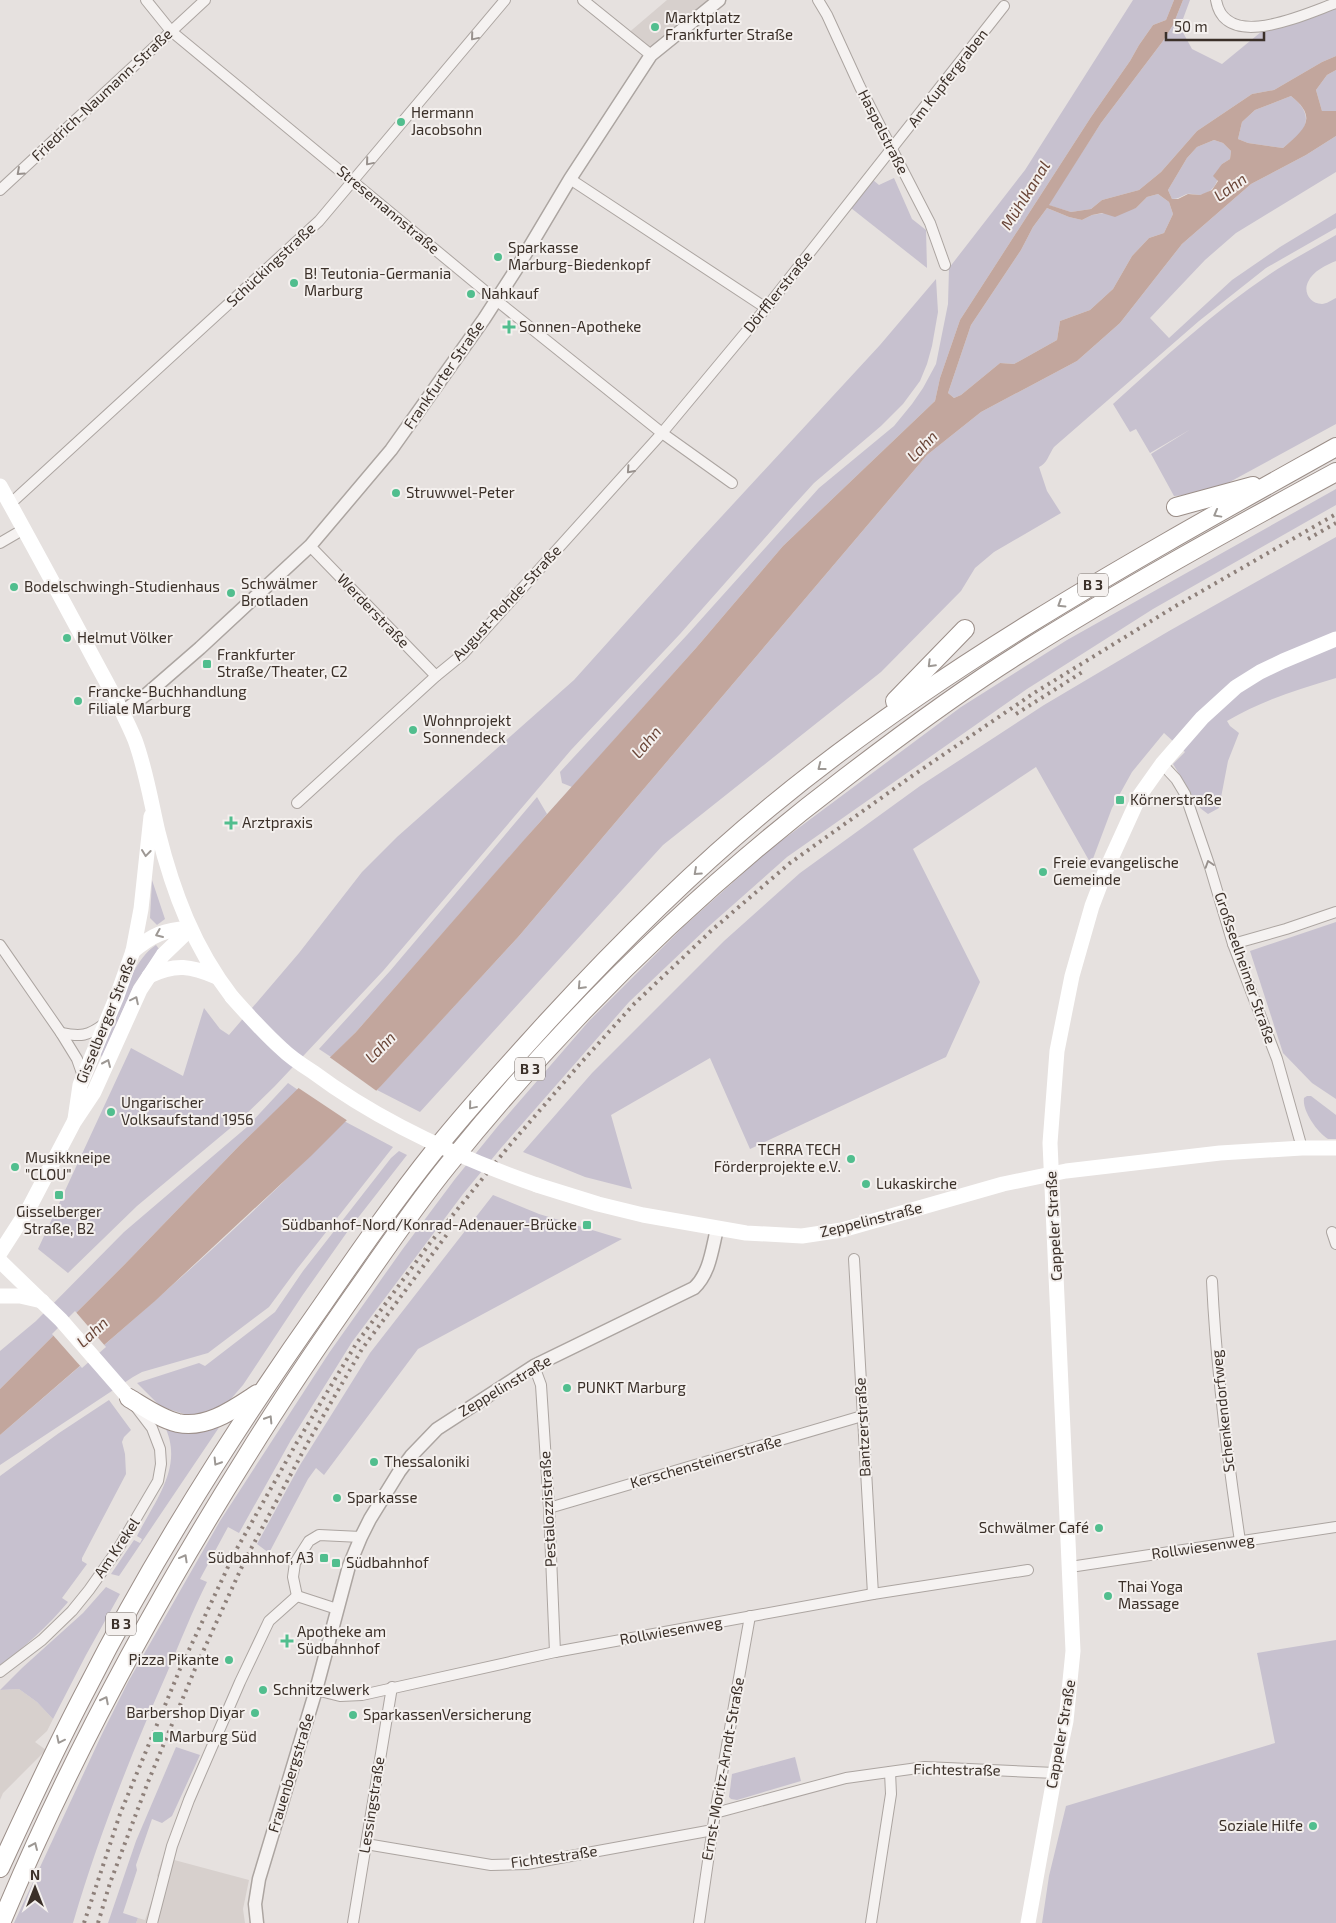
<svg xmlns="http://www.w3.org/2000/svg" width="1336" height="1923" font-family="'Exo 2',sans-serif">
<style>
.built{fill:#d7d0cd}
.green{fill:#c7c1cf}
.water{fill:#c2a69d;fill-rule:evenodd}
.pier{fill:#e6e1df}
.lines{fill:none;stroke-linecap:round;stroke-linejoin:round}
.minor-casing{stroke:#aca5a1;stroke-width:12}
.tertiary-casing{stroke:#aca5a1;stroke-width:15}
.trunk-casing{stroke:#9b8e88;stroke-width:20}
.minor{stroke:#f5f2f1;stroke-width:10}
.tertiary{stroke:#f5f2f1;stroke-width:12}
.secondary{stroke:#fff;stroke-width:15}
.trunk{stroke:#fff;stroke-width:18}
.rail{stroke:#8e807a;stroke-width:4;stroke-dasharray:2.5 5;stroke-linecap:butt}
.secondary-bridge{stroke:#fff;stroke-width:15}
.oneway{stroke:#98918d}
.oneway2{stroke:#9d9894}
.poi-dot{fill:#51be8e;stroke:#f4f0ee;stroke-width:2}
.labels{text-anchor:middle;stroke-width:4;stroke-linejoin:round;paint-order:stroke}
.shield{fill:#f4f0ee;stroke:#726a64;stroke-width:1}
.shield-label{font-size:14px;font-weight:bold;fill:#3b3029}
.poi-label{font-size:15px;fill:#3b3029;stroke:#f4f0ee;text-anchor:start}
.street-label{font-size:15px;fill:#3b3029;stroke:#f4f0ee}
.water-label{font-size:16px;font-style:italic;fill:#6a4638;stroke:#f4f0ee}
</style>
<rect width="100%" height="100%" fill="#e6e1df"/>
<g class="built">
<path d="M667,0H707L645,50L626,35Z"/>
<path d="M19,1689L37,1702L53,1719L47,1731L35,1742L46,1750L3,1793L0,1800V1690Z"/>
<path d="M163,1857L249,1880L243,1909L245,1923H136L138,1918L145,1920L160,1878L157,1876Z"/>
</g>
<g class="green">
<path d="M1133,0H1174L1166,20L1153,25L1139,45L1130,61L1091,117L960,320L940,378L935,401L783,546L696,648L572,787L562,783L560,772L687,635L819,488L894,426L912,404L923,388L936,364L948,304L949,268L1025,170Z"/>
<path d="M1183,0H1190L1180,27L1192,49L1222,64L1261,32L1336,8V56L1322,62L1274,90L1252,94L1197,131L1161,172L1139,190L1102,200L1091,209L1071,212L1048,205L1101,123L1163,41L1173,25Z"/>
<path d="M1336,70V111H1322L1316,90L1327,75Z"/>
<path d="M1291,96C1303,105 1312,118 1301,133C1297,138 1288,143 1283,148L1248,143L1238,139L1242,122L1255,110Z"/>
<path d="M1336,136V172L1236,233L1205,260L1150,318L1169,338L1232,280L1280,247L1336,213V228L1266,268L1199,321L1054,447C1049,454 1047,464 1039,467L1047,491L1061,513L994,552L975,568L961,591L881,672L663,845L420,1112L377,1090L519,936L927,455L981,412L1077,361L1120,323L1182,244L1251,184L1306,155Z"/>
<path d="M1214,140L1223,143L1231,151L1230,159L1222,164C1218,178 1217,192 1200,195C1196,195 1191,193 1187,194C1181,196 1179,199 1172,199L1168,190L1187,158L1197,147Z"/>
<path d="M894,178L912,219L926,230L927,268L851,208L873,180L879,185Z"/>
<path d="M1158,194L1169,202L1173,214L1164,233L1149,238L1132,256L1113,289L1090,310L1060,321L1057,340L1014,364L1000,363L961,395L954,398L948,393L971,325L1021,250L1033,227L1047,208L1069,217L1082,220L1092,215L1136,208L1147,197Z"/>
<path d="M1336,235V261C1326,265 1313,271 1308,282C1303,292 1310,304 1322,304C1326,304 1332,300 1336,298V424L1226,484L1199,494L1174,496L1151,454L1191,429L1150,453L1136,429L1130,432L1113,404C1163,359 1213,312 1270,274C1291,260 1314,248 1336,235Z"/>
<path d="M936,279L938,312L932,346L927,364L920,381L903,404L881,426L814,483L794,505L680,634L571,750L383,971L275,1086L240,1120L137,1206L68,1273L38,1249L131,1048L183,1076L204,1008L220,1029L229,1035L299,953L362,872L397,837L574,680L698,542L880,345Z"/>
<path d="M1336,489V505L1153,609L1027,689L787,857L708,927L629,1002L501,1148L463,1194L352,1342L291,1440L239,1533L228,1527L200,1579L207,1582C192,1612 180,1642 167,1673C131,1754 98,1838 73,1923H14L102,1734L128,1682L220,1521L329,1353L402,1250L455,1179L498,1126L589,1021L682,928L769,850L961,707L1067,640Z"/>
<path d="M1336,537V678C1297,690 1263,700 1227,721L1230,726L1239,733L1228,761L1219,808L1208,814L1200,808L1173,764L1185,752L1164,733L1132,772L1112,808L1091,864L1036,767L913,849L980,982L946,1057L750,1149L710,1058L611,1115L632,1189L585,1177L523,1152L592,1073L724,941L800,873L920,786L1044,705L1169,631Z"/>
<path d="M537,797L547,814L356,1032L331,1057L319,1049L390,971Z"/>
<path d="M152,880L165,919L157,925L150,918Z"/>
<path d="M1336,922V1099L1312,1083L1283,1053L1250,951Z"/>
<path d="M156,945L159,949L134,985L102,1057L100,1054C112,1024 129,962 156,945Z"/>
<path d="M288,1083L298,1090L239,1146L125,1264L0,1389V1351L36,1321L124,1232L247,1127Z"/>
<path d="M1307,1096H1311L1336,1115V1139H1328C1317,1132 1302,1111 1304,1098Z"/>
<path d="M344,1121L393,1147L297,1269L269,1307L208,1353L142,1372L133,1377L0,1465V1435C117,1334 237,1233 344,1121Z"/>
<path d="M399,1151L407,1155L350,1228L302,1296L243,1385L230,1400L212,1412L188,1415L161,1407L137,1383L199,1363L205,1366L275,1312L303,1271L391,1158Z"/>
<path d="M493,1195L539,1214L622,1239L418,1349L324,1475L316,1468L308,1479L269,1553L257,1544L300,1465L370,1353Z"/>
<path d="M109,1400L131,1430L124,1437L122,1442L125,1454L126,1474L82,1558V1561L87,1564L62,1598L68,1602C48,1626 25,1647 0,1665V1476L59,1433Z"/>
<path d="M164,1425H219L220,1426L119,1576L111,1574L134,1540L140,1543L142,1539L137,1536C155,1500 185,1466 164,1425Z"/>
<path d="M106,1587L120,1594L86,1655L53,1719L37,1702L19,1689L0,1690L22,1668L83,1613Z"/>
<path d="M1336,1640V1923H1042L1049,1876L1066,1806L1275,1743L1257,1653Z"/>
<path d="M176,1747L200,1755L172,1816L162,1823L152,1819L136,1865L137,1870L123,1913L138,1918L136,1923H108L136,1841Z"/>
<path d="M795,1757L801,1781L737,1800L731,1799L729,1797L732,1774Z"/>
</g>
<path class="water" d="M1174,0H1183L1173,25L1163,41L1101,123L1049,205L1071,212L1091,209L1102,200L1139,190L1161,172L1197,131L1252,94L1274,90L1322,62L1336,56V70L1327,75L1316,90L1322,111H1336V136L1306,155L1251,184L1182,244L1120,323L1077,361L981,412L927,455L519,936L381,1086L311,1156L155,1301L0,1435V1389L125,1264L239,1146L356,1032L523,841L696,648L783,546L935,401L940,378L960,320L1091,117L1130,61L1139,45L1153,25L1166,20ZM1291,96C1319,118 1304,130 1283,148L1248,143L1238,139L1242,122L1255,110ZM1214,140L1223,143L1231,151L1230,159L1222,164L1213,176L1218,181L1212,190L1200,195L1188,194L1178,199H1172L1168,190L1187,158L1197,147ZM1158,194L1169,202L1173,214L1164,233L1149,238L1132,256L1113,289L1090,310L1060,321L1057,340L1014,364L1000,363L961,395L954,398L948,393L971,325L1021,250L1033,227L1047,208L1069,217L1082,220L1092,215L1102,213L1115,217L1136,208L1147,197Z"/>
<g class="pier">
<path d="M328,1056L378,1092L348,1121L297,1087Z"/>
<path d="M75,1311L106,1347L82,1368L52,1334Z"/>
</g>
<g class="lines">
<defs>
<g id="minor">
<path d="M146,0L171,31L496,300L662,433L732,483"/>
<path d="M583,0L651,55"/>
<path d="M818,0L827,15L860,87L930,223L945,265"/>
<path d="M1216,0C1225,53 1307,13 1336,3"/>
<path d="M570,179L766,308"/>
<path d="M0,190L205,0"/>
<path d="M10,504L319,221L505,0"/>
<path d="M0,543L24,529"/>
<path d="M310,546L436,676"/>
<path d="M1162,764L1176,779L1185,794L1210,867L1233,944L1277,1059L1302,1148"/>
<path d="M297,803L436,676L463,654L662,433L766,308L1004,6"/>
<path d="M1233,944L1286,929L1336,912"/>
<path d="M0,945L61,1033L77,1059L83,1076"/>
<path d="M61,1033C81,1037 88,1036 104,1024"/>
<path d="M1332,1232L1336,1244"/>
<path d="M854,1259L873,1594"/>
<path d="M1212,1281C1216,1368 1227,1454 1240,1541"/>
<path d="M534,1366L541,1385L549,1508L555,1652"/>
<path d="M549,1508L862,1416"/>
<path d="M1070,1567L1336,1527"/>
<path d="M297,1596L293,1577L295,1563L309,1541L319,1535L361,1537"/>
<path d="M297,1596L337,1609"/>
<path d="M0,1672L42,1640L72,1611L89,1590L118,1549L158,1481L161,1464L160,1449L152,1428L136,1407"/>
<path d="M316,1690L340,1696L362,1695L555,1652L873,1594L1028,1570"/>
<path d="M715,1813L846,1778L925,1767L1055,1773"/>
<path d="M366,1844L491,1865L527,1864L713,1830"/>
<path d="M152,1923L172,1846L189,1800L240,1682L269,1621L297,1596"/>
<path d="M353,1923L392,1687"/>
<path d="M699,1923L715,1813L750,1616"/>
<path d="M871,1923L891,1794L890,1772"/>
</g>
<g id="tertiary">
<path d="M122,712L147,694L200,648L310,546L391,450L484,319L517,268L570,179L651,55L719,0"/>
<path d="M257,1923L255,1904L259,1879L316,1690L349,1566L361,1537L370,1519L399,1472L411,1456L437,1429L534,1366L694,1288C710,1273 712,1249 717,1229"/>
</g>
<g id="trunk">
<path d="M1176,507L1253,486"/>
<path d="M895,701L965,629"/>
<path d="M129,1398C144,1407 161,1419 178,1423C207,1429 234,1409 257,1394"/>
<path d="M0,1868C28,1807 56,1747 87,1688C155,1554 236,1427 323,1304C359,1252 395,1200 435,1150C470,1106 509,1064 547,1022C617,946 690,873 770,807C943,664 1141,556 1336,447"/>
<path d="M1,1923C69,1760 152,1607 246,1457C283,1397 323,1338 364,1280C391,1241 418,1202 448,1165C564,1021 698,889 846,777C902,734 960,691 1019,654C1122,589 1229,530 1336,472"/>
</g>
</defs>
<use href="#minor" class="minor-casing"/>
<use href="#tertiary" class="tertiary-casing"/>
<use href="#trunk" class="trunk-casing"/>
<use href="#minor" class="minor"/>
<use href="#tertiary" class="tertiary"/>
<g class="secondary">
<path d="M0,486C29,538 57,590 85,642C102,675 121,706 135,740C146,770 151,802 158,832C173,892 194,948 232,997"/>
<path d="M133,951C151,936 166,928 190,929"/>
<path d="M149,976C176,963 191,966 217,977"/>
<path d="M75,1119L80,1085L117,996L133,951L141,909L151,816"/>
<path d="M537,1185L598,1204L643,1215L746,1233L802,1236L842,1230L1003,1184L1066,1171L1220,1153L1302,1148H1336"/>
<path d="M0,1253L29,1208L74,1122L94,1092L140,990L163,955L190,929"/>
<path d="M0,1261L61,1320L129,1398"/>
<path d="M0,1296H20L42,1301"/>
<path d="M1028,1923L1055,1773L1066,1721L1073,1651L1050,1143L1057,1051L1072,976L1092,906L1105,872L1140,795L1162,764L1202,718L1236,687L1260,672L1283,661L1336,639"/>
</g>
<use href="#trunk" class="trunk"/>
<g class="rail">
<path d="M1308,539L1336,523"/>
<path d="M1016,714L1084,671"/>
<path d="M84,1923L120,1814L180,1669L235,1552L296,1444L356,1344L430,1243L509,1146L579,1065L634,1004L712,930L790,863L912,776L1034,693L1174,607L1336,514"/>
<path d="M98,1923L110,1883L148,1782L195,1669L245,1560L307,1444L362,1349L448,1233"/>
</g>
<path class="secondary-bridge" d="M232,997C248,1015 264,1033 282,1049C291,1058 302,1065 313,1072C380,1122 457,1157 537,1185"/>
</g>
<defs><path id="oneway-chevron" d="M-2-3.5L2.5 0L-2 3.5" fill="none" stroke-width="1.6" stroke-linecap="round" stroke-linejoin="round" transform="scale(1.25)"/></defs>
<g class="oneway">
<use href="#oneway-chevron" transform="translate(474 37) rotate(130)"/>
<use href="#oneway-chevron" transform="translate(369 162) rotate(130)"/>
<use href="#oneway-chevron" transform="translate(20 172) rotate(138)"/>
<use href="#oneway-chevron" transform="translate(630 470) rotate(132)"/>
<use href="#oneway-chevron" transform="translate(1209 864) rotate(-108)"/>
</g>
<g class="oneway2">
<use href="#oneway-chevron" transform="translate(1217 514) rotate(151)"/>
<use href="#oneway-chevron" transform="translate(1061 604) rotate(148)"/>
<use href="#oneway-chevron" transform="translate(931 664) rotate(135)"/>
<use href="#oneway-chevron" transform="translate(821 767) rotate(142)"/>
<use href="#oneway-chevron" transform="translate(146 853) rotate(97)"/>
<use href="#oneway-chevron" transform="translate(697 872) rotate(138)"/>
<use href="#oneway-chevron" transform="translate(159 934) rotate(157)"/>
<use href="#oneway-chevron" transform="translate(581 986) rotate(133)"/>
<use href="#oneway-chevron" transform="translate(135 1000) rotate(-64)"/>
<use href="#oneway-chevron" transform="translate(107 1063) rotate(-66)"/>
<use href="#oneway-chevron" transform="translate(472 1106) rotate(130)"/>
<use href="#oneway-chevron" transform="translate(269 1419) rotate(-58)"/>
<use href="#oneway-chevron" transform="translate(217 1462) rotate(122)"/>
<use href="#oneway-chevron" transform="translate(184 1558) rotate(-61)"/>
<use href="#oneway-chevron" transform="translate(105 1700) rotate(-63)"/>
<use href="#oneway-chevron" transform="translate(60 1740) rotate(116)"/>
<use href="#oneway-chevron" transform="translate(34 1846) rotate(-66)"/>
</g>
<g class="poi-dot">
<circle cx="655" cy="27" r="5"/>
<circle cx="401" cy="122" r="5"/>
<circle cx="498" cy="257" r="5"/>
<circle cx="294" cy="283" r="5"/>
<circle cx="471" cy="294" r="5"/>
<path d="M506.5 319.5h5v5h5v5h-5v5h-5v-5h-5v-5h5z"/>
<circle cx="396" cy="493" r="5"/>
<circle cx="14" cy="587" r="5"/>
<circle cx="231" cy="593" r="5"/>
<circle cx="67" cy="638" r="5"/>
<rect x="202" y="659" width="10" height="10" rx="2.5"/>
<circle cx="78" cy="701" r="5"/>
<circle cx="413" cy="730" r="5"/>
<rect x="1115" y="795" width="10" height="10" rx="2.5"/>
<path d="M228.5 815.5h5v5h5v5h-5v5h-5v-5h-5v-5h5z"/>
<circle cx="1043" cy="872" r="5"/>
<circle cx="111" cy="1112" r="5"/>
<circle cx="851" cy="1159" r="5"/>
<circle cx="15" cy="1167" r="5"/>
<circle cx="866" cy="1184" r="5"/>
<rect x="54" y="1190" width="10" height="10" rx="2.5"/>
<rect x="582" y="1220" width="10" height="10" rx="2.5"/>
<circle cx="567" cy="1388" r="5"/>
<circle cx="374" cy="1462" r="5"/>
<circle cx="337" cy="1498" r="5"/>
<circle cx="1099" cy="1528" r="5"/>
<rect x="319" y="1553" width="10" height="10" rx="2.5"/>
<rect x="331" y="1558" width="10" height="10" rx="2.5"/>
<circle cx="1108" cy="1596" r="5"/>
<path d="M284.5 1633.5h5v5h5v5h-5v5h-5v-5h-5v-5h5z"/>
<circle cx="229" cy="1660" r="5"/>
<circle cx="263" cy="1690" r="5"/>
<circle cx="255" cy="1713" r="5"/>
<circle cx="353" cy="1715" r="5"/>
<rect x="152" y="1731" width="12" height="12" rx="2.5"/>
<circle cx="1313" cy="1826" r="5"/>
</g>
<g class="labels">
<g class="shield">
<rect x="1078" y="573.5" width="30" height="23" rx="4"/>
<rect x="515" y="1057.5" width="30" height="23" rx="4"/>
<rect x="106" y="1612.5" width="30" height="23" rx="4"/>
</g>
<g class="shield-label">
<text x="1093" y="590">B 3</text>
<text x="530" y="1074">B 3</text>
<text x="121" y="1629">B 3</text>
</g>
<g class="poi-label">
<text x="665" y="23">Marktplatz<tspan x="665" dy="17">Frankfurter Straße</tspan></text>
<text x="411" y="118">Hermann<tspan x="411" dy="17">Jacobsohn</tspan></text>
<text x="508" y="253">Sparkasse<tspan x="508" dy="17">Marburg-Biedenkopf</tspan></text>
<text x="304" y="279">B! Teutonia-Germania<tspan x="304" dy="17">Marburg</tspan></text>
<text x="481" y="299">Nahkauf</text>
<text x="519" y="332">Sonnen-Apotheke</text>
<text x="406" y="498">Struwwel-Peter</text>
<text x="241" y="589">Schwälmer<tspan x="241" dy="17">Brotladen</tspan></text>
<text x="24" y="592">Bodelschwingh-Studienhaus</text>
<text x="77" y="643">Helmut Völker</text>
<text x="217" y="660">Frankfurter<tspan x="217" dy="17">Straße/Theater, C2</tspan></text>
<text x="88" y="697">Francke-Buchhandlung<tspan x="88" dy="17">Filiale Marburg</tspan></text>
<text x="423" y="726">Wohnprojekt<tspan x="423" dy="17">Sonnendeck</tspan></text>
<text x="1130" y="805">Körnerstraße</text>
<text x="242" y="828">Arztpraxis</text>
<text x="1053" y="868">Freie evangelische<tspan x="1053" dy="17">Gemeinde</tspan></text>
<text x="121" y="1108">Ungarischer<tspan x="121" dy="17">Volksaufstand 1956</tspan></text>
<text x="841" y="1155" text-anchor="end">TERRA TECH<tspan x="841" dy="17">Förderprojekte e.V.</tspan></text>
<text x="25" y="1163">Musikkneipe<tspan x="25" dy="17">"CLOU"</tspan></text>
<text x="876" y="1189">Lukaskirche</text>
<text x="59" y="1217" text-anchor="middle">Gisselberger<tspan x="59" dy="17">Straße, B2</tspan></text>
<text x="577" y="1230" text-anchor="end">Südbanhof-Nord/Konrad-Adenauer-Brücke</text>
<text x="577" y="1393">PUNKT Marburg</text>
<text x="384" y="1467">Thessaloniki</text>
<text x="347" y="1503">Sparkasse</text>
<text x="1089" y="1533" text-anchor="end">Schwälmer Café</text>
<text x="314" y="1563" text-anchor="end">Südbahnhof, A3</text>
<text x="346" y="1568">Südbahnhof</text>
<text x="1118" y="1592">Thai Yoga<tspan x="1118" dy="17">Massage</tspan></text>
<text x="297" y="1637">Apotheke am<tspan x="297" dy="17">Südbahnhof</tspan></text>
<text x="219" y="1665" text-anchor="end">Pizza Pikante</text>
<text x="273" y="1695">Schnitzelwerk</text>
<text x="245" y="1718" text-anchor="end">Barbershop Diyar</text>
<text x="363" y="1720">SparkassenVersicherung</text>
<text x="169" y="1742">Marburg Süd</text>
<text x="1303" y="1831" text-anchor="end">Soziale Hilfe</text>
</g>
<g class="street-label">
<text transform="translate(948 78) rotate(-52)" y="5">Am Kupfergraben</text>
<text transform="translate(102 95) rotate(-43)" y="5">Friedrich-Naumann-Straße</text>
<text transform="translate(883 132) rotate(63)" y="5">Haspelstraße</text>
<text transform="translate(388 210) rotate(40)" y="5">Stresemannstraße</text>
<text transform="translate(271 265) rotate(-43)" y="5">Schückingstraße</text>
<text transform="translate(778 292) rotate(-51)" y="5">Dörfflerstraße</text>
<text transform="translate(444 375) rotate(-55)" y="5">Frankfurter Straße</text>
<text transform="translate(507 603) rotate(-47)" y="5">August-Rohde-Straße</text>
<text transform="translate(373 611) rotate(46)" y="5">Werderstraße</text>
<text transform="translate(1245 968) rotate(71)" y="5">Großseelheimer Straße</text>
<text transform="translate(106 1020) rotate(-68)" y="5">Gisselberger Straße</text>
<text transform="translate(871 1220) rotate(-14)" y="5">Zeppelinstraße</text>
<text transform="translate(1054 1226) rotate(-93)" y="5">Cappeler Straße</text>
<text transform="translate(505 1386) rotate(-31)" y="5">Zeppelinstraße</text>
<text transform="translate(1223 1411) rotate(-96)" y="5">Schenkendorfweg</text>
<text transform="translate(863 1427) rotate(-93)" y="5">Bantzerstraße</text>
<text transform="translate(706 1462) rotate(-16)" y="5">Kerschensteinerstraße</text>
<text transform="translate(548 1509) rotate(-93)" y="5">Pestalozzistraße</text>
<text transform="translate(1203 1547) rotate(-8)" y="5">Rollwiesenweg</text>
<text transform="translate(117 1548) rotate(-56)" y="5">Am Krekel</text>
<text transform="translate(671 1631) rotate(-10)" y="5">Rollwiesenweg</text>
<text transform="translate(1061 1734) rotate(-80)" y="5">Cappeler Straße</text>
<text transform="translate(723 1769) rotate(-80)" y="5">Ernst-Moritz-Arndt-Straße</text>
<text transform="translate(957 1770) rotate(1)" y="5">Fichtestraße</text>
<text transform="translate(291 1773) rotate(-73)" y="5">Frauenbergstraße</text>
<text transform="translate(372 1805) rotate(-81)" y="5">Lessingstraße</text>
<text transform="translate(554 1857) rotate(-8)" y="5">Fichtestraße</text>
</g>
<g class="water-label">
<text transform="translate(1230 187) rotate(-36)" y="6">Lahn</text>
<text transform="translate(1025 195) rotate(-58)" y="6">Mühlkanal</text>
<text transform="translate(922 446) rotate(-46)" y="6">Lahn</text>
<text transform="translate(646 742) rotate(-50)" y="6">Lahn</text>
<text transform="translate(380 1047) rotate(-46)" y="6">Lahn</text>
<text transform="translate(92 1332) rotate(-43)" y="6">Lahn</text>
</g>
</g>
<g transform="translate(35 1888)" stroke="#f4f0ee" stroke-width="4" paint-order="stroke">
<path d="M0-4L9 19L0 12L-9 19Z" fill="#3b3029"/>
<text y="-8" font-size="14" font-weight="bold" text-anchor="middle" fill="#3b3029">N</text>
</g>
<path d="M1166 32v8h98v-8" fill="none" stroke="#3b3029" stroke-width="2.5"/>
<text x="1174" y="32" font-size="15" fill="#3b3029" stroke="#f4f0ee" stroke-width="4" paint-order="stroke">50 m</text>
</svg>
